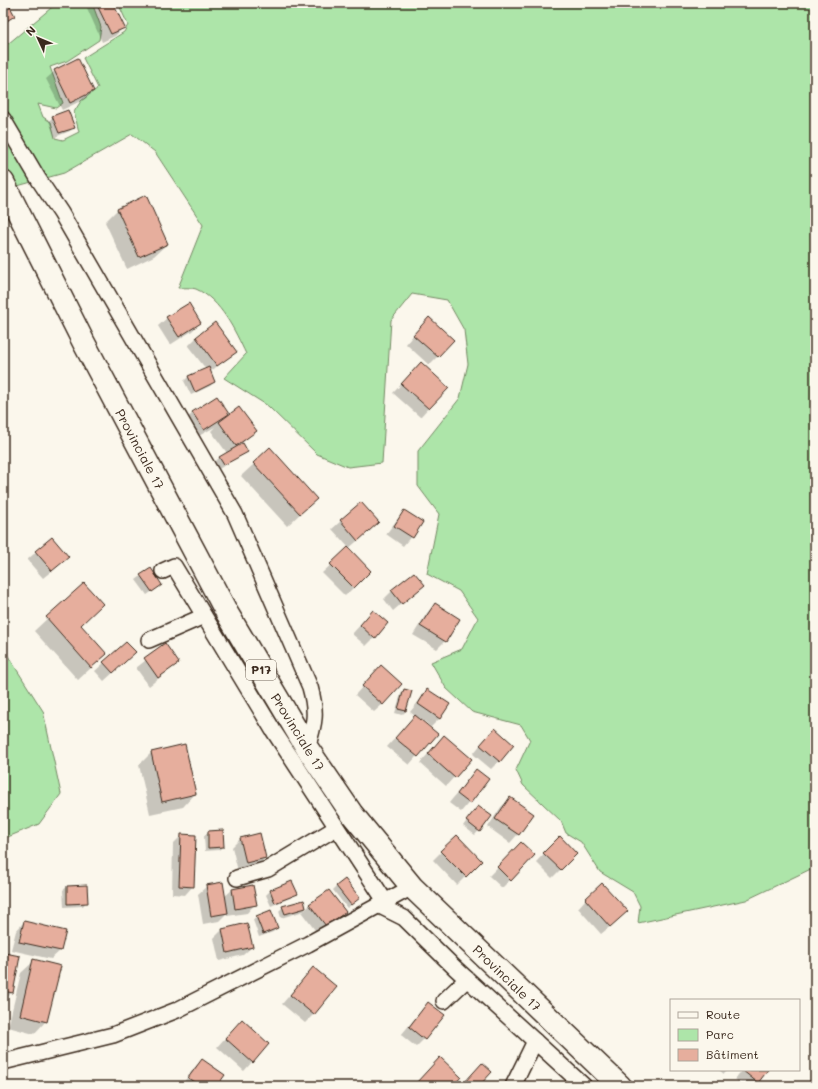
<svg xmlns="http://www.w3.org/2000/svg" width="818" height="1089" font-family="Mali,sans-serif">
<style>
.green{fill:#ade5a9;stroke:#748864}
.shadow{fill:#0003}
.building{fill:#e6ae9d;stroke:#3b2a1e}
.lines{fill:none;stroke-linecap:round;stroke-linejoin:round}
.street-casing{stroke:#3b2a1e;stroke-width:18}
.primary-casing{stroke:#3b2a1e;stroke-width:25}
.street{stroke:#fbf7ec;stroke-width:15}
.primary{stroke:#fbf7ec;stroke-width:22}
.labels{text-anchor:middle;stroke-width:3;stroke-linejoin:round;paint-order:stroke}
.shield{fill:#fbf7ec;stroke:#75685c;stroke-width:1}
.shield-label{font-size:12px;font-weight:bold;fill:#3b2a1e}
.street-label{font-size:13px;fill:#3b2a1e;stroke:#fbf7ec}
</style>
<rect width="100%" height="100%" fill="#fbf7ec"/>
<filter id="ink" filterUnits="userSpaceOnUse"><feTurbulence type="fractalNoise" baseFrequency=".025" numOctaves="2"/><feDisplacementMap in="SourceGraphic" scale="8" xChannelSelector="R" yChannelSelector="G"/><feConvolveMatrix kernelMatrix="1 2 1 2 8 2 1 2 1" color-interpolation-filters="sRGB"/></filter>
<g filter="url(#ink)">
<g class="green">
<path d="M57,3H92L101,27L99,40L67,61L50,67L63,103L56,108L38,104L43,117L51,122L55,138L63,140L79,132L74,112L81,101L98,88L83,58L124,32L128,25L118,3H815V867L746,900L638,923L640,906L633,892L600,872L581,842L566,833L561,821L523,785L516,770L530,740L521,725L472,712L446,688L431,662L462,649L478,618L459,591L427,574L439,514L418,486V451L460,398L468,364L464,330L447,300L412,294L391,320L382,463L348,467L317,454L268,406L224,378L246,354C235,331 221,300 196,289C191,287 183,288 178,288L203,225L155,152L132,134L64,173L3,190V48Z"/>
<path d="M3,648L43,711L61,794L39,824L3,839Z"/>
</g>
<g class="shadow">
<path d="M92,3H112L123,28L115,36L102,42L87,8Z"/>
<path d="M3,6L14,16L3,26Z"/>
<path d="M55,71L93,91L85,99L62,110L46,79Z"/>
<path d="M53,117L73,127L70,131L55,137L49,121Z"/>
<path d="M118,209L167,244L154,256L127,269L105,222Z"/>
<path d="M167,318L200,323L192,331L170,345L158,326Z"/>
<path d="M420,327L438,356L429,365L406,344Z"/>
<path d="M197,337L235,352L210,372L214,382L210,386L191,395L184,381L188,377L206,369L188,346Z"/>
<path d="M413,372L447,388L420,417L393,393Z"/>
<path d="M217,397L229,416L256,431L242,443L246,451L219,469L215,461L227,453L211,431L215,427L195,438L184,421L193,413Z"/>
<path d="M254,464L316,499L287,526L241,476Z"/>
<path d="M361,503L370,530L348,549L370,571L345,596L322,573L349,548L332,529Z"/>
<path d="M404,511L422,523L403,546L386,534Z"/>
<path d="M36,552L59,565L43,578L27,560Z"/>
<path d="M150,569L161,585L147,595L136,580Z"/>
<path d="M84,584L80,625L106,654L78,680L34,631Z"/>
<path d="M423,585L393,611L384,599L392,591Z"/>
<path d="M435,604L445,641L437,649L413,635L427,613Z"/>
<path d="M373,611L374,638L366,646L352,634Z"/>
<path d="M126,643V661L104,681L95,671Z"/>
<path d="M165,645L178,663L149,686L136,668Z"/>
<path d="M373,675L383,704L374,712L355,695Z"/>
<path d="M405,690L406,711L402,715L395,713L401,694Z"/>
<path d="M427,691L440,718L431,727L424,721L423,723L436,734L409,765L387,747L415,716L410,712Z"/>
<path d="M444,736L470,759L446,786L420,763Z"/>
<path d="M486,738L499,761L491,769L473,754Z"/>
<path d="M151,753L195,794L183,807L150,814L139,765Z"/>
<path d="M476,770L488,779L461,812L449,803Z"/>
<path d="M510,799L518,834L510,843L488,827L501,807Z"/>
<path d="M474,811L491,817L475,835L463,826Z"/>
<path d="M208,832L223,846L219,850L205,851L204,836Z"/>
<path d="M182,835L193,886L185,895L172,894L173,844Z"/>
<path d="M457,836L481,861L457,885L433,860Z"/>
<path d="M560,837L576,854L552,878L536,862Z"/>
<path d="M240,839L265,858L257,866L238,871L232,847Z"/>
<path d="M521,843L534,856L502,888L489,876Z"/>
<path d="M86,886V902L83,906L64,907L63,890L67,887Z"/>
<path d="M207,886L224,897L232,890L255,904L247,913L227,916V913L219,921L203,924L198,894Z"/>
<path d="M337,886L355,902L347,908L333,890Z"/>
<path d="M270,891L296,893L292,897L271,906L266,895Z"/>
<path d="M586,899L618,920L601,934L578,908Z"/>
<path d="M303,901L305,910L310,905L344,912L318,934L302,913L304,911L281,918L279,911L283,907Z"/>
<path d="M257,916L277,928L273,932L259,937L253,920Z"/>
<path d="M24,922L60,951L51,959L11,950L16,931Z"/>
<path d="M222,930L252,947L243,955L219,961L214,938Z"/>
<path d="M5,954L12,992L4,1001L3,957Z"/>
<path d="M34,961L46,1021L34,1034L8,1027L21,973Z"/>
<path d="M313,968L314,1014L305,1023L282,1004Z"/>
<path d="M428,1003L424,1039L416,1047L401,1035Z"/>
<path d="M233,1029L268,1044L244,1071L217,1047Z"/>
<path d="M202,1060L215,1086H181L194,1068Z"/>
<path d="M719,1070H728L724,1074Z"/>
<path d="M742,1070H767L753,1086H743L735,1079Z"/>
</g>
<g class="building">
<path d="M8,3L15,16L3,23V5Z"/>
<path d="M96,3H113L125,28L111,34Z"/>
<path d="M78,58L94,91L70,103L54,70Z"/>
<path d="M68,110L75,128L59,133L52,116Z"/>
<path d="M146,195L168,244L139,257L117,209Z"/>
<path d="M189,303L201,323L179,337L166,317Z"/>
<path d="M429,317L454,340L438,357L413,335Z"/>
<path d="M215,322L237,352L217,366L196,337Z"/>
<path d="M421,362L449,388L429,409L401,384Z"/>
<path d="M209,367L215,382L195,392L188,376Z"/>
<path d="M217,396L229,414L204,430L192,412Z"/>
<path d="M239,407L257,431L236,446L219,422Z"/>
<path d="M243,443L248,452L224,465L219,457Z"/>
<path d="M270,447L317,499L300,514L253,463Z"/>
<path d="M361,502L379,522L358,541L340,520Z"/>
<path d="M404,510L423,522L413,538L394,526Z"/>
<path d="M52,537L69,557L52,571L35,551Z"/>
<path d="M348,547L371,571L354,588L330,564Z"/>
<path d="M151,568L162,585L152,592L140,575Z"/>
<path d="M414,572L425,585L402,604L391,590Z"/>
<path d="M84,583L103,604L81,625L107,654L91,668L46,617Z"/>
<path d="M435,603L460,619L446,642L420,626Z"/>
<path d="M373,610L388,623L375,639L360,625Z"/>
<path d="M126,642L136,652L113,673L103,662Z"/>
<path d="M165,643L179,663L158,678L144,658Z"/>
<path d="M381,665L402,684L383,705L362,686Z"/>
<path d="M404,689L412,691L406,711L398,709Z"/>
<path d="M427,689L450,704L440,719L418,704Z"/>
<path d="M415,715L438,734L418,757L395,738Z"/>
<path d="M495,728L514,745L500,762L480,745Z"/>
<path d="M444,735L472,759L455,778L428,754Z"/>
<path d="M185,744L196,794L162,802L151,752Z"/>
<path d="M476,769L489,779L470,804L457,794Z"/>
<path d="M510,797L534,814L519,835L495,819Z"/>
<path d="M478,806L492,816L480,832L466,821Z"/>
<path d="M223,830L224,847L208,848V831Z"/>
<path d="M260,833L266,858L246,863L240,838Z"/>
<path d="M181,834L196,835L194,887L179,886Z"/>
<path d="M457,835L482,861L466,877L440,851Z"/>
<path d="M560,836L577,854L561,870L543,853Z"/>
<path d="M521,842L535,855L511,881L497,867Z"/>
<path d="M345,879L360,898L351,905L336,886Z"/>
<path d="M292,881L298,894L275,903L270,890Z"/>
<path d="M223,882L228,913L211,916L206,885Z"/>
<path d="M602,883L628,911L610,927L585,899Z"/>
<path d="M87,885L88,903L67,904V886Z"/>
<path d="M253,885L257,905L235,909L232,889Z"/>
<path d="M329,890L346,912L326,926L309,904Z"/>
<path d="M304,900L306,908L285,914L282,906Z"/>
<path d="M271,910L278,928L263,934L256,916Z"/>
<path d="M24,921L66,931L61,951L19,942Z"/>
<path d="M247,923L253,947L227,953L222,929Z"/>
<path d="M5,953L20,956L13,993L3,991V963Z"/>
<path d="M33,959L61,966L47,1022L20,1015Z"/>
<path d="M313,967L337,987L314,1015L290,995Z"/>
<path d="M428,1002L445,1015L425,1040L409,1027Z"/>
<path d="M242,1019L269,1044L253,1063L225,1038Z"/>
<path d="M440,1057L461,1077L453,1086H419L416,1083Z"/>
<path d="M202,1059L225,1075L217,1086H200L188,1078Z"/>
<path d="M482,1063L492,1072L479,1086H467L464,1083Z"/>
<path d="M742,1070H768L758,1083Z"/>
</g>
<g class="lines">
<defs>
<g id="street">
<path d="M3,119L39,180L61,213L235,514L310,687C317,712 315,723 307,748"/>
<path d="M163,571L174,566L273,730L385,901"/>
<path d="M149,640L204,616"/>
<path d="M237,878L268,869L336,828"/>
<path d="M378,905L404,918L455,968L584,1086"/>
<path d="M444,1001L467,979"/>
<path d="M3,1062L113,1035L177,1010L308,944L412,887"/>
<path d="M513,1086L535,1041"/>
</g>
<path id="primary" d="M3,182L84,343L227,613L307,748L352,814L412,887L620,1086"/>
</defs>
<use href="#street" class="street-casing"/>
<use href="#primary" class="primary-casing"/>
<use href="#street" class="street"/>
<use href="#primary" class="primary"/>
</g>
</g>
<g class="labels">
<rect class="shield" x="246" y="660" width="30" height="20" rx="3"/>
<g class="shield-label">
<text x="261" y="674">P17</text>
</g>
<g class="street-label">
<text transform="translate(140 449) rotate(62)" y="5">Provinciale 17</text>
<text transform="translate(298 732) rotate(58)" y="5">Provinciale 17</text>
<text transform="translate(507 978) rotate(44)" y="5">Provinciale 17</text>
</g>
</g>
<rect width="818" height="1089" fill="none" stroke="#fbf7ec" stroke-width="16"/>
<rect x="8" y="8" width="802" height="1073" fill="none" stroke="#3b2a1e" stroke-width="1.5" filter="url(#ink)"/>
<rect x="670" y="999" width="130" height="72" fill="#fbf7ec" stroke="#aea59a"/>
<rect x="678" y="1012" width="20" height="6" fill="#fbf7ec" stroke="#aea59a"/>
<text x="706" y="1019" font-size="12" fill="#3b2a1e">Route</text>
<rect x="678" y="1029" width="20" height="12" fill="#ade5a9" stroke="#aea59a"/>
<text x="706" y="1039" font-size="12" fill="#3b2a1e">Parc</text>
<rect x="678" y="1049" width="20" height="12" fill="#e6ae9d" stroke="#aea59a"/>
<text x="706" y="1059" font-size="12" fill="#3b2a1e">Bâtiment</text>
<g transform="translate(38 38) rotate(314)" stroke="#fbf7ec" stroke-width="3" paint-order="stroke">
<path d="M0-3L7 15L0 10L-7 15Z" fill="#3b2a1e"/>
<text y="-6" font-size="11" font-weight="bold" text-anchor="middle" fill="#3b2a1e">N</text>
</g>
</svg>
